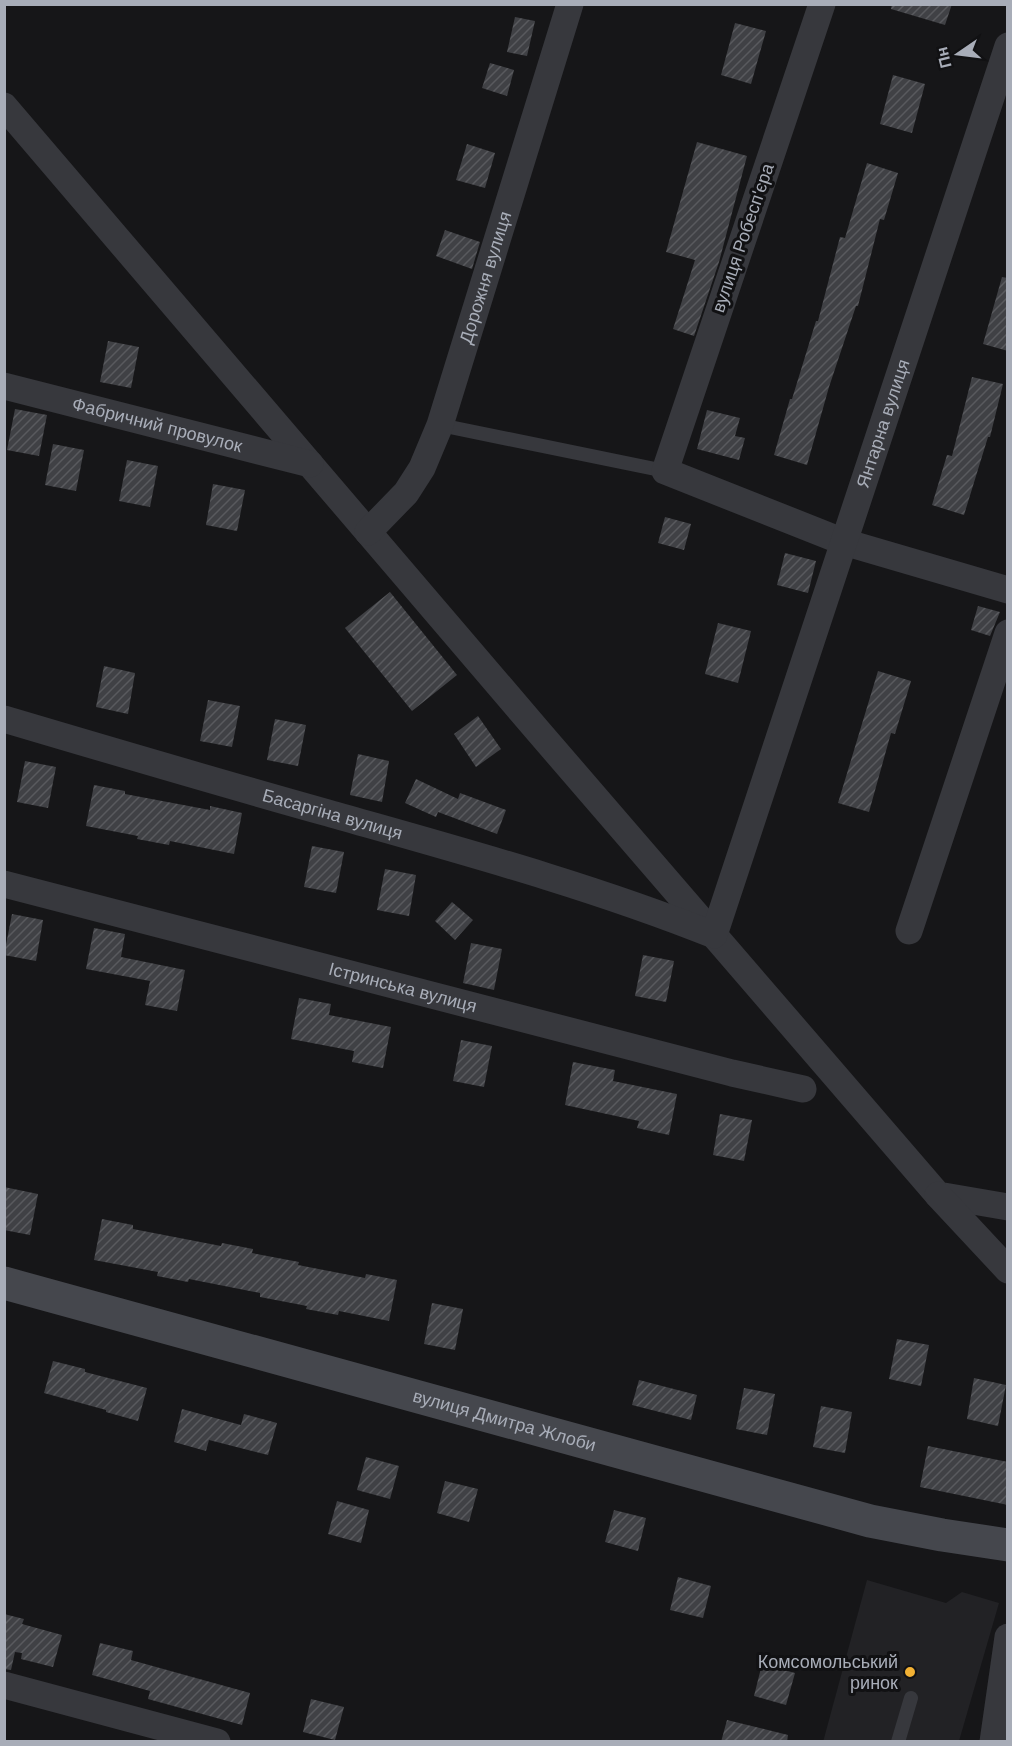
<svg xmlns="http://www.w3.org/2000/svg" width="1012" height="1746" font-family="Helvetica,sans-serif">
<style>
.built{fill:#222225}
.building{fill:url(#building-hatch)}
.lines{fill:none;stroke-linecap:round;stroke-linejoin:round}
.service{stroke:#37383d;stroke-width:14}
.minor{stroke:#37383d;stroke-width:27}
.secondary{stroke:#45474d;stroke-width:33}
.poi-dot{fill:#f2b134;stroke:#111113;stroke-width:2}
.labels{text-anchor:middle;stroke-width:6;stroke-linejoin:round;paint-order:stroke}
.street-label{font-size:18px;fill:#a8adb8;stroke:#111113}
.poi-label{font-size:18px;fill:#a8adb8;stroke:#111113;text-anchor:end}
</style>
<defs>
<pattern id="building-hatch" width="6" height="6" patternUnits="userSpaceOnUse" patternTransform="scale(1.5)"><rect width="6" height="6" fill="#404145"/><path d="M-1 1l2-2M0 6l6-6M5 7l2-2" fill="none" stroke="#595a5e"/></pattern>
</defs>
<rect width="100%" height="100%" fill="#161618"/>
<path class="built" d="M867,1580L946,1603L962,1592L999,1603L959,1741L823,1742Z"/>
<g class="building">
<path d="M892,4H952L945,25L891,9Z"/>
<path d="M515,17L535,21L527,56L507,52Z"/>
<path d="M735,23L766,31L751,84L721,75Z"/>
<path d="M490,63L514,70L507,96L482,88Z"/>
<path d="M893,75L925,84L912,133L880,124Z"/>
<path d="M697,142L747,156L719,262L694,336L673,329L695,260L666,252Z"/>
<path d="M467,144L495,153L485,188L456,180Z"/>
<path d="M867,163L898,173L884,220L880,219L858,306H856L829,387L807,465L774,455L790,399H792L816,321H818L840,237L845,238Z"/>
<path d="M445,230L480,242L472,269L436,256Z"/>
<path d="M1002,277L1008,278V351L983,344Z"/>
<path d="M108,341L139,347L131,388L100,382Z"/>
<path d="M972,377L1003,384L990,437H988L964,515L932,505L947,455L952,456Z"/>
<path d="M15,409L47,415L39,456L7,450Z"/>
<path d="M707,410L740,418L735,436L745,438L739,460L697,449Z"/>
<path d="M53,444L84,450L76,491L45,485Z"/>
<path d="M127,460L158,466L150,507L119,501Z"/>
<path d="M213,484L245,490L237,531L206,525Z"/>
<path d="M665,517L691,524L684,550L658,543Z"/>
<path d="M785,553L816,561L808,593L777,585Z"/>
<path d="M390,592L457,675L412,711L345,628Z"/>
<path d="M978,606L1000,612L990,636L971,630Z"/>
<path d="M718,623L751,631L738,683L705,674Z"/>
<path d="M104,666L135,673L128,714L96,707Z"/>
<path d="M878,671L911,681L895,734L891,733L869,812L838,803Z"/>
<path d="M208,700L240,706L232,747L200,741Z"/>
<path d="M478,716L501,749L476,767L454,734Z"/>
<path d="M275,719L306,725L298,766L267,760Z"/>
<path d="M358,754L389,761L382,802L350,795Z"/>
<path d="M25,761L56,767L48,808L17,802Z"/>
<path d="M416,779L458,799L460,793L506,810L497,834L438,812L436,817L405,803Z"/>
<path d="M94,785L125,791V794L210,810V806L242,813L234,854L170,841L169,845L137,839L138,836L86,826Z"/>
<path d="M312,846L344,852L336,893L304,887Z"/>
<path d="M385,869L416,875L409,916L377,910Z"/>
<path d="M452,902L473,920L455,940L435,921Z"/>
<path d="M12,914L43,920L36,961L4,955Z"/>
<path d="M94,928L125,934L121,957L185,970L177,1011L145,1005L150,981L86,969Z"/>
<path d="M471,943L502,949L494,990L463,983Z"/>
<path d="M643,955L674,961L666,1002L635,996Z"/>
<path d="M299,998L331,1004L329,1015L391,1027L383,1068L352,1062L354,1051L291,1039Z"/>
<path d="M461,1040L492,1046L484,1087L453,1081Z"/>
<path d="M573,1062L615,1070L613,1081L677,1094L669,1135L637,1128L639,1121L565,1105Z"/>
<path d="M720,1114L752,1120L744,1161L713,1155Z"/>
<path d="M4,1187L38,1194L30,1235L4,1230Z"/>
<path d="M102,1219L133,1225V1229L221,1246L222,1243L253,1249L252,1253L299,1262L298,1265L365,1278L366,1274L397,1280L389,1321L339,1311L338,1315L306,1309L307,1306L260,1297V1293L189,1279L188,1282L157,1276L158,1272L94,1260Z"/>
<path d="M432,1303L463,1309L455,1350L424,1344Z"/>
<path d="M897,1339L929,1345L921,1386L889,1379Z"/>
<path d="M53,1361L85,1369V1372L147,1388L138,1421L106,1412V1410L44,1393Z"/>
<path d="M974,1378L1006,1385L998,1426L967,1419Z"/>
<path d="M639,1380L697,1395L691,1420L632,1405Z"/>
<path d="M744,1388L775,1394L767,1435L736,1429Z"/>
<path d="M821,1406L852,1412L845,1453L813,1447Z"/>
<path d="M182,1409L241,1425L244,1414L277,1423L268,1455L209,1440L206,1451L174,1442Z"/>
<path d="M928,1446L1008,1462V1505L920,1487Z"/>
<path d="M366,1457L399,1466L390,1499L357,1490Z"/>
<path d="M445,1481L478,1489L469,1522L437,1513Z"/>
<path d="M337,1501L369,1510L361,1543L328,1534Z"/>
<path d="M614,1510L646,1518L638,1551L605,1542Z"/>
<path d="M678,1577L711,1586L703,1618L670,1610Z"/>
<path d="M4,1614L24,1619L22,1624L62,1635L53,1667L21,1659L22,1653L15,1652L11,1670L4,1669Z"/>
<path d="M100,1643L133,1651L131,1660L250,1693L242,1725L148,1699L150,1691L92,1675Z"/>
<path d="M762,1664L795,1673L786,1705L754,1696Z"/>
<path d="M311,1699L344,1707L335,1740L303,1732Z"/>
<path d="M727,1720L788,1735L787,1742H721Z"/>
</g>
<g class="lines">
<g class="service">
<path d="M440,425L665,471"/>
<path d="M898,1742L911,1698"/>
</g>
<g class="minor">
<path d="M822,4L665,471L844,542L1008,590"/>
<path d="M4,106L538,731L938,1195L1008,1207"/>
<path id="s1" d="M4,386L310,464"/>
<path id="s2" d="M368,532L406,493L422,468L440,425L570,4"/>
<path id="s3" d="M4,719C112,751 220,783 328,813C458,850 589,885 714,935L1008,46"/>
<path id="s4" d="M4,884L732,1073L803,1089"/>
<path d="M909,931L1008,633"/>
<path d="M938,1195L1008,1270"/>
<path d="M4,1685L217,1742"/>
<path d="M993,1742L1008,1637"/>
</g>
<path class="secondary" id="s5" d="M4,1283L870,1521L942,1535L1008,1545"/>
</g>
<circle class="poi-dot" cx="910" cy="1672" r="6"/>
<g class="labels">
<g class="street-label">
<text transform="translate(743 238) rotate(-71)" y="6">вулиця Робесп'єра</text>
<text dy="6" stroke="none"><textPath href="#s2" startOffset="285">Дорожня вулиця</textPath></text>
<text dy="6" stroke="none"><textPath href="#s3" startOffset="1281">Янтарна вулиця</textPath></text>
<text dy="6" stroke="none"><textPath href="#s1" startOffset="158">Фабричний провулок</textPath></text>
<text dy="6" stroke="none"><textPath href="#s3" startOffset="342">Басаргіна вулиця</textPath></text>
<text dy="6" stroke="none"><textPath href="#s4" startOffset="412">Істринська вулиця</textPath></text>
<text dy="6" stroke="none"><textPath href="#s5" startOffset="519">вулиця Дмитра Жлоби</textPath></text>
</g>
<g class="poi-label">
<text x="898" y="1668">Комсомольський<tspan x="898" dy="21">ринок</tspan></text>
</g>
</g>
<rect width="1012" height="1746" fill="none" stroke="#a8adb8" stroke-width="12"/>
<g transform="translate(958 54) rotate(256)" stroke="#111113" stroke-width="4.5" paint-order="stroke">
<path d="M0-4.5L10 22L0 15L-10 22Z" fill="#a8adb8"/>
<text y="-9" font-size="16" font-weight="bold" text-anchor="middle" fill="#a8adb8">Пн</text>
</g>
</svg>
